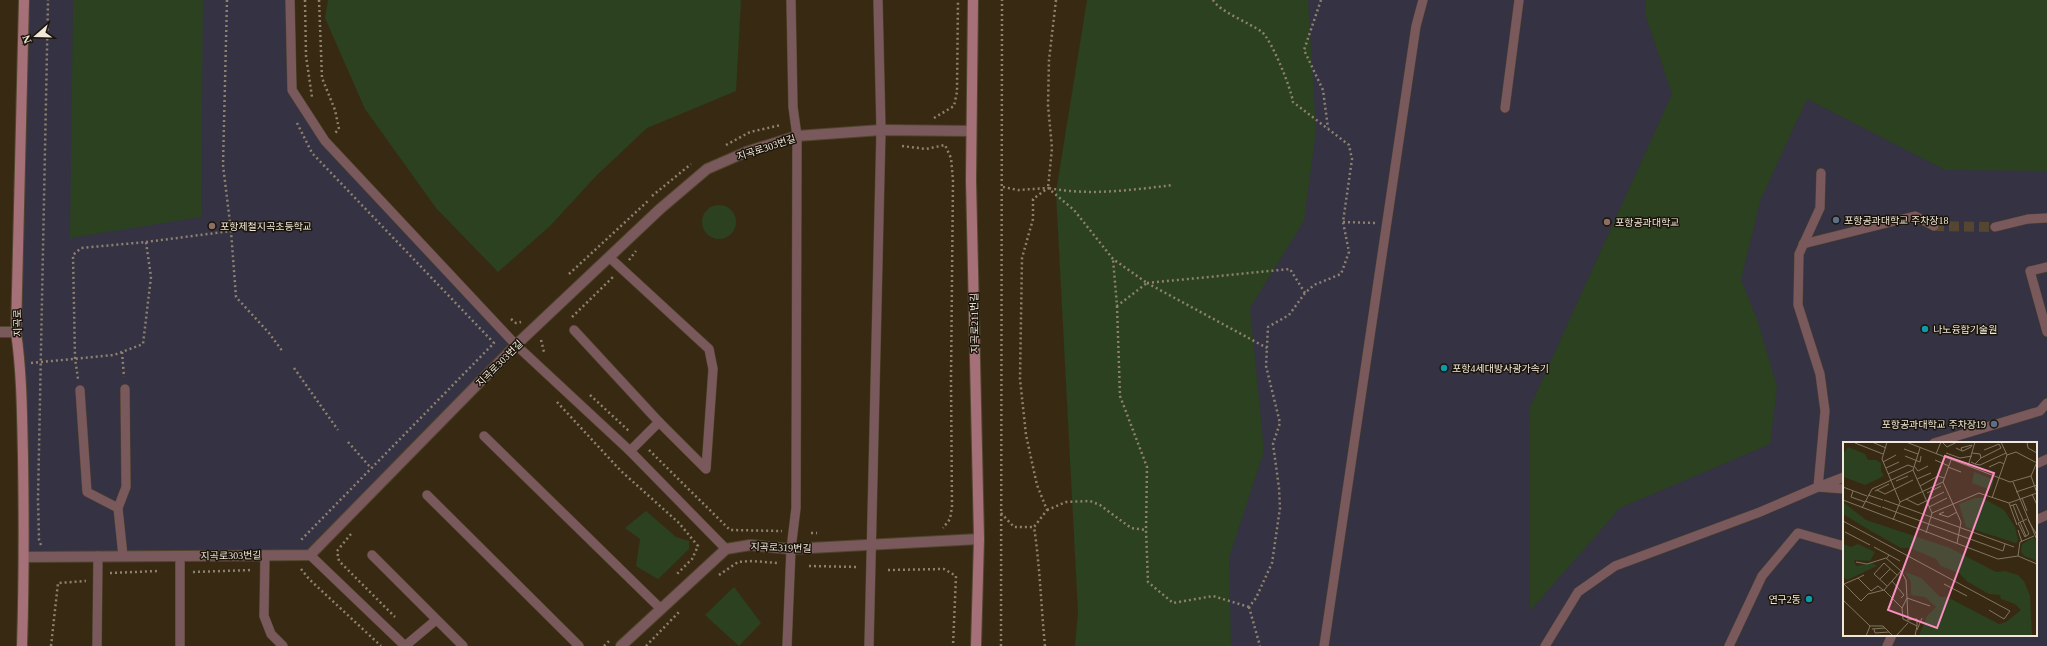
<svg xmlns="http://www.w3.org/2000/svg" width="2047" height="646" font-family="'Times New Roman','Noto Sans KR',serif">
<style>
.education{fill:#343243;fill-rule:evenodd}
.green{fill:#2b4120}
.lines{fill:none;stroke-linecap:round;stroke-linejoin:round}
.minor-tunnel{stroke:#544630;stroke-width:10;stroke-dasharray:10 5;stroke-linecap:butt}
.service-casing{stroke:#52452e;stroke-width:10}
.minor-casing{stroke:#52452e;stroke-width:12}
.secondary-casing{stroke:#52452e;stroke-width:12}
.path{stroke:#8e816e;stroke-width:2.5;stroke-dasharray:2 3;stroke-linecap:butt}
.service{stroke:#7a595c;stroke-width:9}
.minor{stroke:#7a595c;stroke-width:10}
.secondary{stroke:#a57077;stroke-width:10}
.service-dot{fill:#5c6f8a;stroke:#1a140a;stroke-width:1.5}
.education-dot{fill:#8d6e63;stroke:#1a140a;stroke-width:1.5}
.culture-dot{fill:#0f9aa8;stroke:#1a140a;stroke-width:1.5}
.labels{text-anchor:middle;stroke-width:3;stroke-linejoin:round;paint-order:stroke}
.street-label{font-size:10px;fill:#f2e8da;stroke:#1a140a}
.poi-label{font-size:10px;fill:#f2e8da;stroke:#1a140a;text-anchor:start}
.inset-road{fill:none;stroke:#827662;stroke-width:1}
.view{fill:#fc8fc2;fill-opacity:0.15;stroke:#fc8fc2;stroke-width:2}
.inset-edge{fill:none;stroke:#f2e8da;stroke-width:2}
</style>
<rect width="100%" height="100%" fill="#382a12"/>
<g class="education">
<path d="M24,0H290L292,90L325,141L516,345L310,555L24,557L16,332Z"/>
<path d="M1176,0H2047V646H1150ZM1844,443H2036V635H1844Z"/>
</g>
<g class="green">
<path d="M73,0H203L201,217L70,238Z"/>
<path d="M328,0H741L736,91L647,128L596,176L550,226L498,272L436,208L365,109L325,18Z"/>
<path d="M1087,0H1308L1316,130L1304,221L1250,308L1264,451L1229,558L1231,646H1075L1078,612L1056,192Z"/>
<path d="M1646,0H2047V171L1945,170L1807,99L1760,201L1741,280L1757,319L1777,387L1770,444L1620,508L1530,611L1529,409L1672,94L1645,14Z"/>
<circle cx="719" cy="222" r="17"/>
<path d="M646,511L676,537L689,541V549L658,579L636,566L640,539L625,528Z"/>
<path d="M734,587L761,623L739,646L705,615Z"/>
</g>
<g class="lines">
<path class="minor-tunnel" d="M1934,226L1995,227"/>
<defs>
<g id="service">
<path d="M290,0L292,90L325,141L516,345L630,451L726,549"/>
<path d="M1505,108L1519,0"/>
<path d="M1821,173L1820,208L1799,254L1798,305L1820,374L1825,411L1818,487L1844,477"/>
<path d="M1995,227L2028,219L2047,218"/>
<path d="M1803,244L1915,216L1934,226"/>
<path d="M609,257L709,349L713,369L706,469L659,422"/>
<path d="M2047,267L2030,271L2047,332"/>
<path d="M574,330L659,422L630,451"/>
<path d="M80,390L87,492L118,508"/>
<path d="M484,436L661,609"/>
<path d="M1934,443L2040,411L2047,403"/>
<path d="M2036,464L2047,459"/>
<path d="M427,495L579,646"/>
<path d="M2036,520L2047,515"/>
<path d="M265,555L264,616L271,634L283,646"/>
<path d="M310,555L405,646"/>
<path d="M372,555L463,646"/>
<path d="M123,556L118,508L126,487L125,389"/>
<path d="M180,556V646"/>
<path d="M97,646L98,556"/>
<path d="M405,646L436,620"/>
<path d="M787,646L791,549L796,508L797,136L793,107L791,0"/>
<path d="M869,646L881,130L878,0"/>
<path d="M1324,646L1416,26L1423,0"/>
<path d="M1545,646L1578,592L1615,566L1760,512L1818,487L1844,489"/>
<path d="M1729,646L1762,576L1798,533L1844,546"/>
<path d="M1887,646L1892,635"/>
</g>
<g id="minor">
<path d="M0,332H16"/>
<path d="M24,557L310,555L516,345L660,209L707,169L746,152L797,136L881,130L971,131"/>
<path d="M621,646L726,549L750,545L791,549L979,539"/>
</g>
<g id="secondary">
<path d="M973,0L971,180L979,539L976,646"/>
<path d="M22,646C24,583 24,520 23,457C22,415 22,374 16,332L24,0"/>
</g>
</defs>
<use href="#service" class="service-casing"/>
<use href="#minor" class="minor-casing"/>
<use href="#secondary" class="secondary-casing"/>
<g class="path">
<path d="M227,0L223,165L231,231"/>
<path d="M305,0L306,56L312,97"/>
<path d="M319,0L322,78L335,110L339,129L335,133"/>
<path d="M1056,0L1049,60L1048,105L1052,148L1048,188C1090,196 1132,190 1173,185"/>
<path d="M1213,0C1220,12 1250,23 1262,32C1272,41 1291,88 1293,102L1349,145L1352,159L1343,222L1349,252L1341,274L1314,285L1305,293L1289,315L1268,327L1266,366L1280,423L1273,444L1279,488L1280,508L1272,563L1256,598L1249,607"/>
<path d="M1321,0L1304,50L1323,90L1328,128"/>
<path d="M934,118L954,106L957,92L958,0"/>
<path d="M297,123L312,153L494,343L300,541"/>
<path d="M726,145L750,132L781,125"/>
<path d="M902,146L926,149L945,145L951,158L953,180L951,380L952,507L950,519L943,528"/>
<path d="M1003,187L1018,190L1048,188L1074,210L1113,259L1147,283L1117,306L1113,259"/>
<path d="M652,196L691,164"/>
<path d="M1343,222L1375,223"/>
<path d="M146,242L231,231L236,297L269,333L283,352"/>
<path d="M629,260L636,251"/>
<path d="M569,274L649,200"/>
<path d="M1147,283L1290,269L1305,293"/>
<path d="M1147,283L1267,348"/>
<path d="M1117,306L1120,396L1147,467L1146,530"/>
<path d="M572,317L613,277"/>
<path d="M511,319L516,323L521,322"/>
<path d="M541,340L544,352"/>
<path d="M122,352L124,377"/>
<path d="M31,363L114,355L143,344L151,277L146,242L81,248L73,255L75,358L78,379"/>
<path d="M294,368L338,430"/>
<path d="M590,395L630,432"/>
<path d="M557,402L621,471L679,523L698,546L692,559L676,575"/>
<path d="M348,442L371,468"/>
<path d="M649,450L730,530L782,531"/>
<path d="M1047,510L1066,502L1090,501L1100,505L1131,528L1146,530L1148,582L1173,603L1213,596L1249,607"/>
<path d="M1001,513L1014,527H1034"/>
<path d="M811,533H817"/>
<path d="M351,534L337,551L339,561L395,617"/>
<path d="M41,545L39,540L38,499L48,0"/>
<path d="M809,566L859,567"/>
<path d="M301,569L309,579L381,646"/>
<path d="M888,570L944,569L956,576L953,646"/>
<path d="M193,572L253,570"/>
<path d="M110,573L159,571"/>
<path d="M719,575L738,562L752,561L778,563"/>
<path d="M1249,607L1260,646"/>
<path d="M51,646L58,583L86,581"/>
<path d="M604,646L609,641"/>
<path d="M646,646L679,612"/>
<path d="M1001,646L1002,0"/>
<path d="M1045,646C1041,606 1040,566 1034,527L1047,510L1037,485L1026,435L1020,379L1022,258L1033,219V199L1048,188"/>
</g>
<use href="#service" class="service"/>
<use href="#minor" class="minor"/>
<use href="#secondary" class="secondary"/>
</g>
<g class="service-dot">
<circle cx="1836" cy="220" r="4"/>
<circle cx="1994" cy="424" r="4"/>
</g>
<g class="education-dot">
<circle cx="1607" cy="222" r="4"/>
<circle cx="212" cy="226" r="4"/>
</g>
<g class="culture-dot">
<circle cx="1925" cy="329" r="4"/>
<circle cx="1444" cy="368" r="4"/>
<circle cx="1809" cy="599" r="4"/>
</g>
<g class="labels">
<g class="street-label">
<text transform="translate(766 147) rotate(-18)" y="4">지곡로303번길</text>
<text transform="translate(17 323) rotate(-91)" y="4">지곡로</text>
<text transform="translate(974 323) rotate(-91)" y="4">지곡로211번길</text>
<text transform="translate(499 363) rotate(-45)" y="4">지곡로303번길</text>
<text transform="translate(781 547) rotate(2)" y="4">지곡로319번길</text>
<text transform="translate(231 555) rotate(-1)" y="4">지곡로303번길</text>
</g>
<g class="poi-label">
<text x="1844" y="224">포항공과대학교 주차장18</text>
<text x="1615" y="226">포항공과대학교</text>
<text x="220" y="230">포항제철지곡초등학교</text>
<text x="1933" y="333">나노융합기술원</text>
<text x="1452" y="372">포항4세대방사광가속기</text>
<text x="1986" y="428" text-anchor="end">포항공과대학교 주차장19</text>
<text x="1801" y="603" text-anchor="end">연구2동</text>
</g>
</g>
<g transform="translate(1843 442)">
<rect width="194" height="194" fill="#382a12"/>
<path d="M5,5L22,12L25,18H33L38,21V29L41,34L22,43L1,35V11ZM131,30L151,38L148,48L129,41ZM132,56H140L161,68L172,85L175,98L173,101L123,85L116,62ZM0,60L23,78L107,106L153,130L162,129L175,133L181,139L187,154L189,194H76L84,174L93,165L82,155L68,153V140L62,130L78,136L97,155H104L156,182L163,180L178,168L172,162L158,157L157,153L146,152L125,140L116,131L98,124L93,117L67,106H58L28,89L0,72ZM190,96L194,99V119L181,114L178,110L179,102ZM0,102L8,105L15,102L32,110L27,119L11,118L13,124L29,121L34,124L4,138L0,135Z" fill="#2b4120"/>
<path class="inset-road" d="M29,0L43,6M44,0L39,17L57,60L50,78M63,0L167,40L188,34L194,51M184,0L185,6L194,11M12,1L40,12M100,1L104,5L114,0M77,6L70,28L89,71L83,91M113,6L119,9H120L128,5L129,3L118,6L119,9M61,7L75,12M103,11L117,16L129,14M93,12L98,0M164,13L173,10L194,21M62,14L77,20L78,14M138,16L158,6L156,2L141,8M92,18L106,24M108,18L100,40L118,80L114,101M40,20L53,13M128,20L132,22L138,16L137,12L129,11M132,22L137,23L163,11M71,24L75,29L85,24M125,24L132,0M105,25L118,30M146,25L157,20L161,22M43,26L56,20M45,32L65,23L70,25M188,34L194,20M74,37L88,31M53,39L65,34M170,40L194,98M77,44L95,34L101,36M0,45L24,54M34,48L42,52L70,38M10,49L8,55L22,60M32,49L46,42M173,50L194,43M84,51L98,44M189,52L194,63M25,53L40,58M149,56L164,13L158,0M179,56L184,69M63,57L75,63L101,50M0,58L155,117L175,114L194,122M41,58L171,105M22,59L38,65M57,60L100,40M166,61L174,83M170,63L176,79M167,64L173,62L180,78M39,65L160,109L162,102M86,65L104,56M19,66L29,47L70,28M101,70L96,72L105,75L114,70M89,71L136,51L166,61L194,51M185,78L194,93M0,79L167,169L161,177L146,168M180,79L186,92L182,95L175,81L184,77M177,80L183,94M175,88L179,100M2,90L27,103M31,105L46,113L44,116M46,113L57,119M175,114L177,100L191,94M13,120L24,122L43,116L58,129L63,138L64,156L59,166M21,133L15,136L28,149M37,137L47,127M49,139L61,153L58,156M0,141L18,159L25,152L41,148L58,129M1,142L15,136M101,142L124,154M44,144L31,132L41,121L54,133M41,148L59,166L60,177L74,184L72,194M28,149L35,144L40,148M0,158L27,184L23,194M65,177L64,156L87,164M64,178L74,177V184M27,184H40L50,194M29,187L42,186M31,187L32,191L46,190M74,188L79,176M53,194L65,181"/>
<path class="view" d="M102,14L151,31L94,186L45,168Z"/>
<rect width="194" height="194" class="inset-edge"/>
</g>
<g transform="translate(36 36) rotate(250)" stroke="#1a140a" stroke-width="3" paint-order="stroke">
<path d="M0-3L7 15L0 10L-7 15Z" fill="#f2e8da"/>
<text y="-6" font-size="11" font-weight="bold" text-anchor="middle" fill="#f2e8da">N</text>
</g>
</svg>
